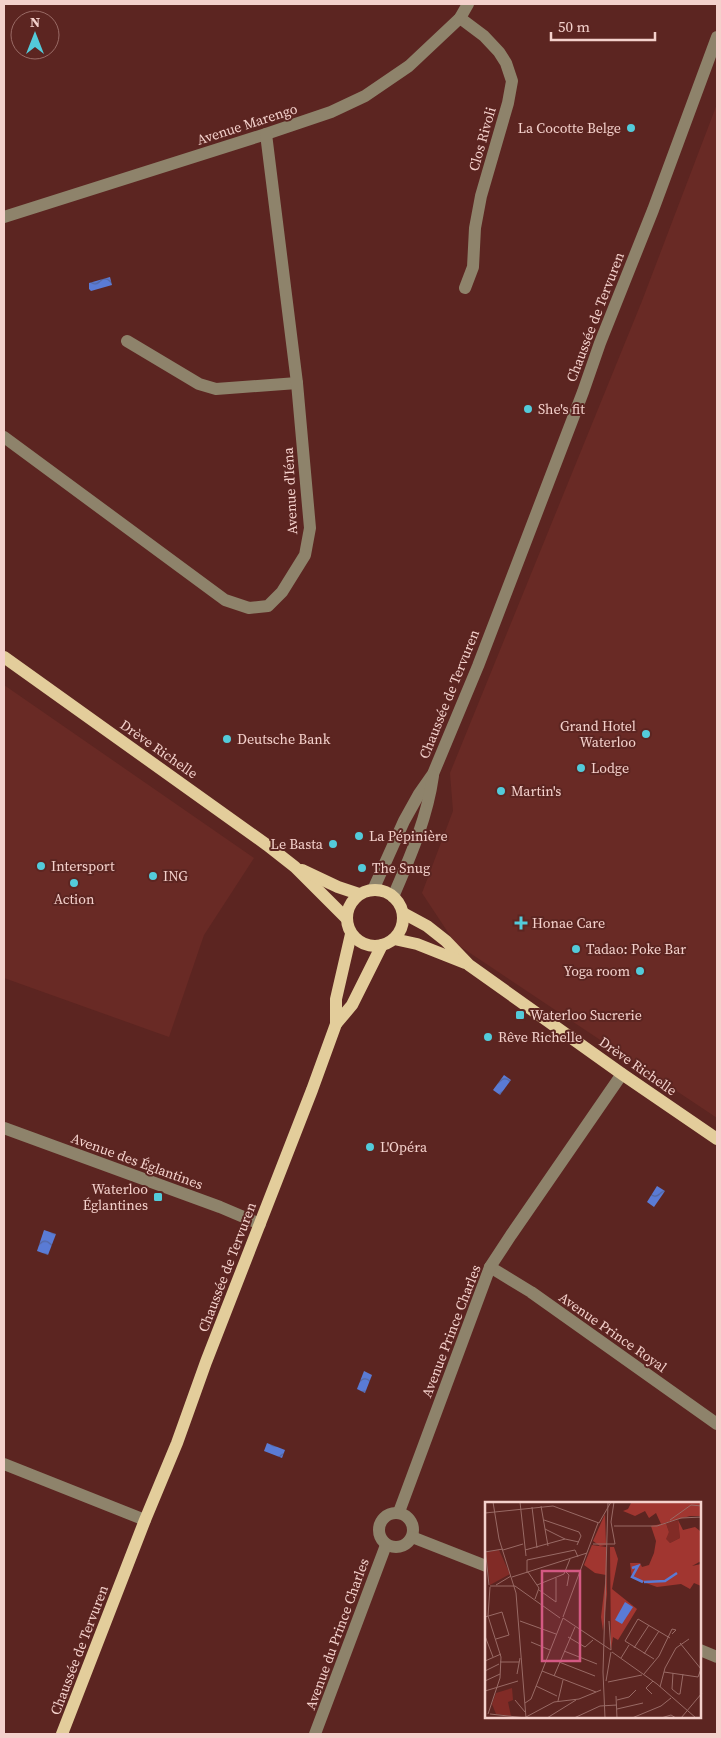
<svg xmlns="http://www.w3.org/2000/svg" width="721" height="1738" font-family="'Source Serif 4',serif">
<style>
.built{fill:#692a25}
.water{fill:url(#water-waves)}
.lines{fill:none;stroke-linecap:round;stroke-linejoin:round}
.minor{stroke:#8e836b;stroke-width:12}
.major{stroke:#e3cd9b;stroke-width:12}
.poi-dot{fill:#53cbda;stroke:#5c2521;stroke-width:2}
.labels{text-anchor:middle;stroke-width:4;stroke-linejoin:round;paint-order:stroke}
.street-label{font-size:14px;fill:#f4d1cc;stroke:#5c2521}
.poi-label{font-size:14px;fill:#f4d1cc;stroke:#5c2521;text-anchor:start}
.inset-river{fill:none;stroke:#5a7bd5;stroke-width:2.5}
.inset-road{fill:none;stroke:#996a65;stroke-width:1}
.view{fill:#d45983;fill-opacity:0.15;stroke:#d45983;stroke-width:2.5}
.inset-edge{fill:none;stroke:#f4d1cc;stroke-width:2.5}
</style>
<defs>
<pattern id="water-waves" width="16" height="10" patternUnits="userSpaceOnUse" patternTransform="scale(1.25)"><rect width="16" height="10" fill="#5a7bd5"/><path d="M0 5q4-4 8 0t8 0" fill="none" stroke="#5466a0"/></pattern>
</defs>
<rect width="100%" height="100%" fill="#5c2521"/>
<g class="built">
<path d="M717,104V1118L455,943L422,893L453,811L450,773L642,301Z"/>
<path d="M4,685L254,858L204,935L169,1037L4,978Z"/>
</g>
<g class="water">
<path d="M110,277L112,285L91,291L89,289V283Z"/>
<path d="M504,1075L511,1080L500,1095L493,1090Z"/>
<path d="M657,1186L665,1191L654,1207L647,1202Z"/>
<path d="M44,1230L56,1234L48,1255L37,1251Z"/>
<path d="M364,1371L372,1375L365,1393L357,1389Z"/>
<path d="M267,1443L285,1450L282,1458L264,1451Z"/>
</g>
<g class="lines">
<g class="minor">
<path d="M460,18L484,36L499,52L506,63L512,81L508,103L481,196L475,228L473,267L465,288"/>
<path d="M4,217L266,134L331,112L365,96L409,66L460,18L468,4"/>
<path d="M127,341L199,384L216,389L297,383"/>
<path d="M4,437L225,600L249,608L268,606L282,592L305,555L310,528L297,383L266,134"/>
<path d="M373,890L404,821L419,794L433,774L478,666L583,392L600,343L653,210L717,37"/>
<path d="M393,897C410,857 427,819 433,776"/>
<path d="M4,1128L220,1207L260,1224"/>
<path d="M490,1267L531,1292L717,1424"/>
<path d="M4,1464L145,1520"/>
<path d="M399,1512L490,1267L511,1235L622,1074"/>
<circle cx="396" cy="1530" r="17"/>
<path d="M412,1537L486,1566"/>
<path d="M700,1650L717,1657"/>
<path d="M315,1734L386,1545"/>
</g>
<g class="major">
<path d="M4,657L267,845L295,867L346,918"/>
<path d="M302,870L338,887L359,894"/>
<circle cx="375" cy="918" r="28"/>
<path d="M403,913L427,926L446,941L469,965L622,1074L717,1139"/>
<path d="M394,939L417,944L465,963"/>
<path d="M336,1024L352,1005L382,945"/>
<path d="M62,1734L145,1520L177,1443L206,1362L312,1090L336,1024V999L351,934"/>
</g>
</g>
<g class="poi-dot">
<circle cx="631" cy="128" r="5"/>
<circle cx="528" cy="409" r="5"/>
<circle cx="646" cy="734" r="5"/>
<circle cx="227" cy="739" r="5"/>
<circle cx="581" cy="768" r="5"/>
<circle cx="501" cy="791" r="5"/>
<circle cx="359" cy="836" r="5"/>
<circle cx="333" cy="844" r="5"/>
<circle cx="41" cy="866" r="5"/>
<circle cx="362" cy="868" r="5"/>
<circle cx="153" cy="876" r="5"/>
<circle cx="74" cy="883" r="5"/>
<path d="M518.5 915.5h5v5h5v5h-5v5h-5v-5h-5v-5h5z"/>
<circle cx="576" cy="949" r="5"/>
<circle cx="640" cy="971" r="5"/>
<rect x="515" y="1010" width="10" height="10" rx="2.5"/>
<circle cx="488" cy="1037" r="5"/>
<circle cx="370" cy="1147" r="5"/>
<rect x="153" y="1192" width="10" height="10" rx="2.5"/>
</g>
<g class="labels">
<g class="street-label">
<text transform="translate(247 124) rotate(-18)" y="5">Avenue Marengo</text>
<text transform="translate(482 139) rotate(-74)" y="5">Clos Rivoli</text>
<text transform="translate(595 317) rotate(-69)" y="5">Chaussée de Tervuren</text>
<text transform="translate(290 491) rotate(-93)" y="5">Avenue d'Iéna</text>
<text transform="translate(449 694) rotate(-68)" y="5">Chaussée de Tervuren</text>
<text transform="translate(159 749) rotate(35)" y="5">Drève Richelle</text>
<text transform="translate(638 1066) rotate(35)" y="5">Drève Richelle</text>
<text transform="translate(137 1161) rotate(20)" y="5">Avenue des Églantines</text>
<text transform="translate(227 1267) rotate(-69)" y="5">Chaussée de Tervuren</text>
<text transform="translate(451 1331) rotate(-69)" y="5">Avenue Prince Charles</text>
<text transform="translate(613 1332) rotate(35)" y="5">Avenue Prince Royal</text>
<text transform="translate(337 1634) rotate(-70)" y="5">Avenue du Prince Charles</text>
<text transform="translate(79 1650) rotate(-69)" y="5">Chaussée de Tervuren</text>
</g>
<g class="poi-label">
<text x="621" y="133" text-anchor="end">La Cocotte Belge</text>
<text x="538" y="414">She's fit</text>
<text x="636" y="731" text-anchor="end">Grand Hotel<tspan x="636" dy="16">Waterloo</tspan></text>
<text x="237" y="744">Deutsche Bank</text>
<text x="591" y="773">Lodge</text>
<text x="511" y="796">Martin's</text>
<text x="369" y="841">La Pépinière</text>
<text x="323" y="849" text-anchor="end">Le Basta</text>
<text x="51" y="871">Intersport</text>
<text x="372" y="873">The Snug</text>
<text x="163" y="881">ING</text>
<text x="74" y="904" text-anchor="middle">Action</text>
<text x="532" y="928">Honae Care</text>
<text x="586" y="954">Tadao: Poke Bar</text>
<text x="630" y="976" text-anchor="end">Yoga room</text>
<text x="530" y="1020">Waterloo Sucrerie</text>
<text x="498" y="1042">Rêve Richelle</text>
<text x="380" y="1152">L'Opéra</text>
<text x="148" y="1194" text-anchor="end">Waterloo<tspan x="148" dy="16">Églantines</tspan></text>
</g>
</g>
<g transform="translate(485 1502)">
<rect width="216" height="216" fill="#5c2521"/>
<path d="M193,18L195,36L185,41L180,37L184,30L181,21ZM27,186L28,198L23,200L26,214L11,212L7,202L11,191Z" fill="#812b26"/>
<path d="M153,0H216V14H205L176,22L171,11L164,16L160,9L150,14L138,9L143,7L146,1ZM120,12L121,43L115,44L108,39ZM193,18L198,28L210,25L215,29L216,59L207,64L216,62V84L209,81L205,87L196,82L172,85L147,76L145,61H155L157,65L164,63L169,51L171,39L166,24L181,21L184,30L181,37L185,41L195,36ZM107,43L121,45L122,92L118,129L116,115L121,73L110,71L99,63ZM125,45H129L133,57L127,87L152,107L133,138L128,135L126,148Z" fill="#a13630"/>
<path d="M14,48L25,72L5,83L1,50Z" fill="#812b26"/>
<path d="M140,100L148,105L137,122L130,118Z" fill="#5a7bd5"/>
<path class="inset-river" d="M147,66L153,64L147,75L158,80M159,80L180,79L192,71"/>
<path class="inset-road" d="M8,0L14,37L31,91L41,216M35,0L41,54M56,4L63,44M47,5L52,46M0,11L68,4L114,21M59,18L94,30L96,34L92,43M185,18L206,3L217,4M114,21L126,0M129,24H172L196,16L217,15M60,27L80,37M108,42H130L126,20L129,0M0,45L4,83M18,48L38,42M40,48L80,37L94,40M0,50L18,47M43,70L54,86L50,97M81,70L84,73L82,84M42,71V58L90,48L93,55M27,75L102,51M11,83L26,74M52,83L79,72L85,57M5,84H30L75,116M54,88L71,100V76M0,115L17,110L24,133L11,137M78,115L113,21M78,116L126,148M153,117L140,139L169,157M153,117L185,136M35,119L71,132M124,119L126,148M0,134L8,155M83,135L100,145L108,138M46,140L65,148M195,141L216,167L213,175M149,146L164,123M79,149L112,162M127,150L172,182L211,216M159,152L174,129M136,156L144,143M0,159L16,152M15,160H34M74,160L110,174M0,169L14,162M57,169L111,190M179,170L213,175M188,171L187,187L193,192H195L198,172M32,172L35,156M159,172L174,154L187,127L191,128L187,132M69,174L90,125M0,179L15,172M121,179L126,150M123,180L157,173M51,184L72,194M175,185L180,166L191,146L204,137M0,189L33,179M167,192L161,186L168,179M131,194L132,216M30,198L40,210M132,198L144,195L151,188M73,199L78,178M40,201L46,197L78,116M132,207L158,201M3,212L15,176L16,155L3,114L5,85M5,212L41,216M41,215L69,200L94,197L116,188M62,216L91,198M89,216L115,204L132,203M120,216L118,170L123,0M147,216L176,204L186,196M176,216L186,213L191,216M196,216L217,191"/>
<path class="view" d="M57,69H95V159H57Z"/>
<rect width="216" height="216" class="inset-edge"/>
</g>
<rect width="721" height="1738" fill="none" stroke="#f4d1cc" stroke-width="10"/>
<g transform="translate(35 35)"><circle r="24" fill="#5c2521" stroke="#996a65"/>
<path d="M0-4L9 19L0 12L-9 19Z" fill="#53cbda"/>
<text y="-8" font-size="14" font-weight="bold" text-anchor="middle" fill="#f4d1cc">N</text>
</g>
<path d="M551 32v8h104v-8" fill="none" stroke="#f4d1cc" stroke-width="2.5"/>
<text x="558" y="32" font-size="15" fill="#f4d1cc" stroke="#5c2521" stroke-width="4" paint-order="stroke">50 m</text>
</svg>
